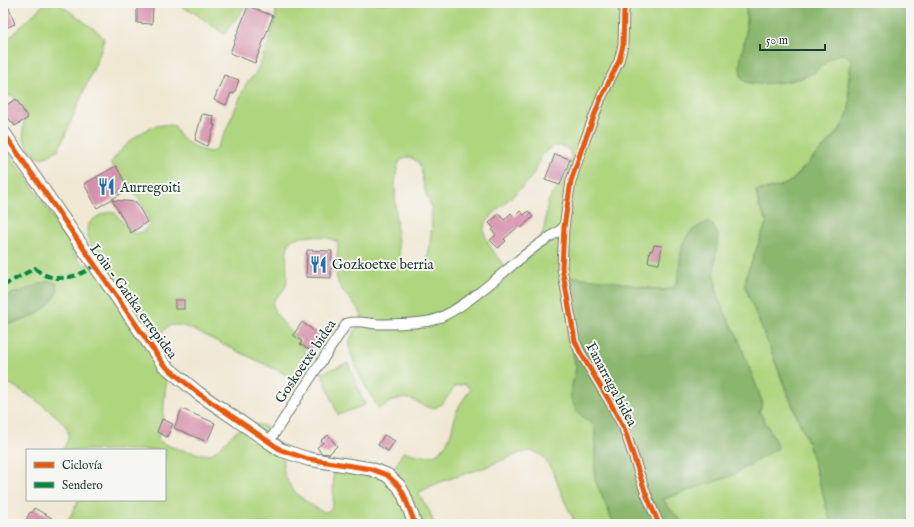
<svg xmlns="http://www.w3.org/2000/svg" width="914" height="527" font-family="'IM FELL English',serif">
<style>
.green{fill:#afd57f;stroke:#67895a;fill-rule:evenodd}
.forest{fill:#8bb66e;stroke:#557a51}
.building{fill:#d68fab}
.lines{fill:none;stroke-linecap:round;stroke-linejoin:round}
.street-casing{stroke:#68796c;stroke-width:11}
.secondary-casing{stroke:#68796c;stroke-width:15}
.street{stroke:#fff;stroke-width:9}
.secondary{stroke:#fff;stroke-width:13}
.quiet{stroke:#00873e;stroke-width:4;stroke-dasharray:8 4;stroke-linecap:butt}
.cycleway-casing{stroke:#f6f6f2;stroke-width:8}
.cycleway{stroke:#e8590c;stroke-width:5}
.labels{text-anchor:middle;stroke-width:4;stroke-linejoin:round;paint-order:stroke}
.poi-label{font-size:14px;fill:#1f3d34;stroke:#f6f6f2;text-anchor:start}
.street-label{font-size:14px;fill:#1f3d34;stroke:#f6f6f2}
</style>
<rect width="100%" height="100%" fill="#f6f6f2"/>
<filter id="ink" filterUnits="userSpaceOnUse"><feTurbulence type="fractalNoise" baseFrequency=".025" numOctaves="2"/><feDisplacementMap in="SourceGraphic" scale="8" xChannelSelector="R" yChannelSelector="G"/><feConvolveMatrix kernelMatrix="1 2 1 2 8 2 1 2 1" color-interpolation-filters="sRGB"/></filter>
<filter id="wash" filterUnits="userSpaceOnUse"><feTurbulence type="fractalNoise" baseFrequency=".012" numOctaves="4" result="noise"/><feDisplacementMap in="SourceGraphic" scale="16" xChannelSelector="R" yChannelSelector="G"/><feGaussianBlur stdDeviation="0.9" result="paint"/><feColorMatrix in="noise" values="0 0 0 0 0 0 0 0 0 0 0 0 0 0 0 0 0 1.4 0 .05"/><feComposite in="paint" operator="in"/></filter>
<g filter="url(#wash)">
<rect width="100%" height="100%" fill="#f1e8d4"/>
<g class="green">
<path d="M45,3H58L97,31L104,39L101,51L59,149L48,156L41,158C32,155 24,143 23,133C22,128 25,123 25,118C26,110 19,100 13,96H3V40L10,37Z"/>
<path d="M174,3H248L224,34L196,14Z"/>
<path d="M269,3H746V33L741,59V72L750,83C768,85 798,82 813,73C823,66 837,46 850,57C852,66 848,75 848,84C848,92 851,100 849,108C844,132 823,146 808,163C801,170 795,180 786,184C777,188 766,189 756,191L759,207L767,221L746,277L745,287L772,353L787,394L808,442L831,524H684L671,510L663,499L731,476L773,436L759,411L762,401L760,397L738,338L718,299L714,271L715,260L679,274C677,283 675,288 665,290L574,277L573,355L576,368L571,390L577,412L595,426V480L614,524H576L565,502L553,472L545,459L540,454L531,451L520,453L486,467L440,482L418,493L430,512L434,524H66L79,500H165V450H66L63,449C66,444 70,438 68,431C65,418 16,385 3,381V324C25,323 43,313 56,296L18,291L3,298V144L48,209L78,259L83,264L88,265C89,262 92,257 92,253C93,237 76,228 100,215C105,213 110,211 115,213L129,230L135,234L144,231L149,224C149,208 122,175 110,164L113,160C126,143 150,119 175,126C176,138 203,155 214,151L222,139L246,84L255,74L261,62L275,21L276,12L275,8ZM555,146C561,146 565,146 570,151C574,161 568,178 561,186C555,191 550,195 548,203C544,216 548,230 537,241C528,251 516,258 506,267C499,261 482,237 484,228C486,216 519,192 528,181C540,169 537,152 555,146ZM408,157C424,160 421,175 424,187C425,194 430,200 431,208C434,219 429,251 427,263C423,271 409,271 404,264C399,259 399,251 398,245C397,228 391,174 400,161C402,159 405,158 408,157ZM314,236L328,238L338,242C338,251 335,270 337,279C340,293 361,307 362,317C362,326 351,332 350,342C348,359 370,394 379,409C413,383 421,414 437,407C446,403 449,392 456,386L465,384L470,389C466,396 459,404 456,413C452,428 449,455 427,456C419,456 411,453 403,452L393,471L334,463L333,504L331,509L326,512C319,511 313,506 307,502C287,488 280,473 284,448L269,435L266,427C246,418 235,433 221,446C218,449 214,453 209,454C202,456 167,447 161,442C158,440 159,440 158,437L163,420L165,391L168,377L160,365L156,343C164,326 170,321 189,328L298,380C302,374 306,367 307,360C307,348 288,328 280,319C278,315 273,311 273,306C272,298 283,293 286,286C289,274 282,244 293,239C299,236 308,237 314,236Z"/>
<path d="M348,363L365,405L338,415L322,373Z"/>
</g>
<g class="forest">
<path d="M746,3H911V524H831L808,442L747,292L745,284L746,277L767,221L759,207L756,191C766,189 777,188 786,184C795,180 801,170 808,163C824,146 845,132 849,108C851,99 847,90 849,81C849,74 854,59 847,55C837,49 822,67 814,72C800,81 761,87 745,82C734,70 745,46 746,32C747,22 747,13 746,3Z"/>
<path d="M708,222L714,227L718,235L714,271L718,299L738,338L762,401L761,408L759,411L773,436L778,448L731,476L663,499L671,510L684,524H614L595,480V426L577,412L571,399V390L576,368L573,355V345L568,280L570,278L577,277L618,282L656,290H665L674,288L678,280C682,253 677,233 708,222Z"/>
<path d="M45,282L50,281L56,283L58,289C51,311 24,323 3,324V298Z"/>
</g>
<g id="blocks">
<g class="building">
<path d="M3,3H7L15,24L3,29Z"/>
<path d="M142,4L153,5L152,24L137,23V6H142Z"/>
<path d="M248,6L273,16L255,63L230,53Z"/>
<path d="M224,75L239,80L234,94L231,93L226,105L214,100Z"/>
<path d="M16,99L28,118L15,126L12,122H11L3,109V107Z"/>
<path d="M202,114L214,116L213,125H215L207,146L195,140Z"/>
<path d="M555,154L570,159L560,185L545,180Z"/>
<path d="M116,166L129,189L97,208L84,184Z"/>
<path d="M112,200L136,202L147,222L131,233Z"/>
<path d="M520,211L524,215L528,211L533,217L521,228L519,226L504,239L506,241L498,248L490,240L496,235L492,230L494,228L489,223L499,214L504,220L511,213L514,217Z"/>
<path d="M654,245L662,246L659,264L648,262L650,250L652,251Z"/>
<path d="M307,250L332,251L331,278L306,277Z"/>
<rect x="175" y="300" width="9" height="9"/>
<path d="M302,322L321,336L311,351L300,344L302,341L293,335Z"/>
<path d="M182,409L215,423L207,442L174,428Z"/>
<path d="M162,419L173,424L167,437L157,432Z"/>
<path d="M328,435L337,446L329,454L321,453L317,447L323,443L321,440Z"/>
<path d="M384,435L395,441L388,451L378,445Z"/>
<path d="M34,508L52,518L49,524H35L26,520L30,512L32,513Z"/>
</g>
</g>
</g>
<g filter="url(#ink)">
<use href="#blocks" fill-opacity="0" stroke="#68796c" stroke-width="1"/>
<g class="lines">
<defs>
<g id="street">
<path d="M626,3L624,10L623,45L619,61L601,98L582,148L571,181L564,227L562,268L575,341L580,352L611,404L624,428L646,494L659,524"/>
<path d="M269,442L290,409L347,323C357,320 367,323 377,324C394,324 413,324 429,321C459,315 506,269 531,250C542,241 553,236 564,227"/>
</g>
<path id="secondary" d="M3,132L164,365L198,393L281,450L308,459L371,469L387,475L399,486L404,495L415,524"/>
</defs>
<use href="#street" class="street-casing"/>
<use href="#secondary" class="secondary-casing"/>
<use href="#street" class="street"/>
<use href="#secondary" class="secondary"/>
<path class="quiet" d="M3,286L35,268C50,284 79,279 94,265"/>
<defs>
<g id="cycleway">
<path d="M626,3L624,10L623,45L619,61L601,98L582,148L571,181L564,227L562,268L575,341L580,352L611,404L624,428L646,494L659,524"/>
<path d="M3,132L164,365L198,393L281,450L308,459L371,469L387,475L399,486L404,495L415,524"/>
</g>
</defs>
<use href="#cycleway" class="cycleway-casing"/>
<use href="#cycleway" class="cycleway"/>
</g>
</g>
<defs>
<symbol id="restaurant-bare" viewBox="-9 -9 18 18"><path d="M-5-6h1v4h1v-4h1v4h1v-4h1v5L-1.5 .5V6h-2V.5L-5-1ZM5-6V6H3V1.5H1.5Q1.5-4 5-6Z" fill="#1f6fb2" stroke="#f6f6f2" stroke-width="2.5" paint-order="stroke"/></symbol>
</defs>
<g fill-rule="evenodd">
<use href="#restaurant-bare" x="94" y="174" width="25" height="25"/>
<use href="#restaurant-bare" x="306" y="252" width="25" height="25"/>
</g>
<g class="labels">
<g class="poi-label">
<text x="120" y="192">Aurregoiti</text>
<text x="332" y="269">Gozkoetxe berria</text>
</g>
<g class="street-label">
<text transform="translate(134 301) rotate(54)" y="5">Loiu - Gatika errepidea</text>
<text transform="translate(305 361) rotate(-56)" y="5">Goskoetxe bidea</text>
<text transform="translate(612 384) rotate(62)" y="5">Fanarraga bidea</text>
</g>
</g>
<rect width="914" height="527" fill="none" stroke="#f6f6f2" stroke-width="16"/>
<rect x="26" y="449" width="140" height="52" fill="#f6f6f2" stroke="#a0aca6"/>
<rect x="34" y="462" width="20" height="6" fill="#e8590c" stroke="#a0aca6"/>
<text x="62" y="469" font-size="12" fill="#1f3d34">Ciclovía</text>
<rect x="34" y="482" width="20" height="6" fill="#00873e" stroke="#a0aca6"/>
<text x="62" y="489" font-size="12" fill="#1f3d34">Sendero</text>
<path d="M760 44v6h65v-6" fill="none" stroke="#1f3d34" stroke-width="2"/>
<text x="766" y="44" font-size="12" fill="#1f3d34" stroke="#f6f6f2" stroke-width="3" paint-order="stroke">50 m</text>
</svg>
